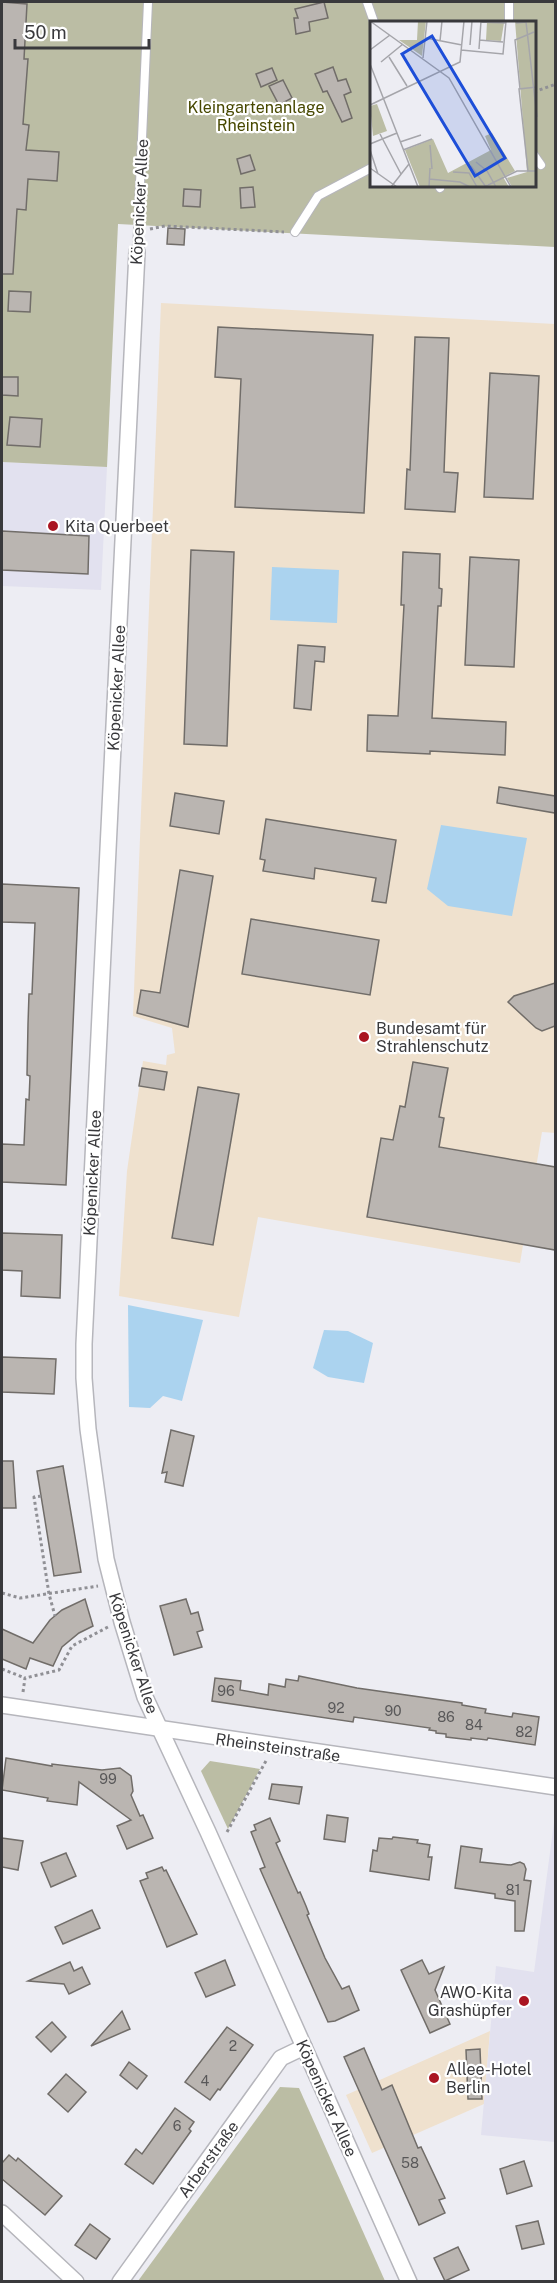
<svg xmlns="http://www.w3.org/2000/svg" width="557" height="2283" font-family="'Public Sans',sans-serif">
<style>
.commercial{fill:#efe1ce}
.built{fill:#e2e1ef}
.green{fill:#bbbda4;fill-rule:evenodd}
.water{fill:#abd3ef}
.building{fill:#bab5b1;stroke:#716d69;stroke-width:1.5}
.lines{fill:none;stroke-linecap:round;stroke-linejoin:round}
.lane-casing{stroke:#b6b6bc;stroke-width:10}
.street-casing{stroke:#b6b6bc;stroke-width:18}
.path{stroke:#909095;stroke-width:3;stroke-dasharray:3 3;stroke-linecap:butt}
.lane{stroke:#fff;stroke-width:8}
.street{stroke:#fff;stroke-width:15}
.poi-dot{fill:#aa1522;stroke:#fff;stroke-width:2}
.labels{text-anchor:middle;stroke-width:4.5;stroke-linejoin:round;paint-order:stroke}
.number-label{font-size:14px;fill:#595859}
.park-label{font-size:16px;fill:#474800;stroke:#fff}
.street-label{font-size:16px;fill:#39393c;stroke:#fff}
.poi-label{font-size:16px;fill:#39393c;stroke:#fff;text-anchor:start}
.inset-road{fill:none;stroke:#a5a5aa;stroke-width:1.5}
.view{fill:#1d4ed8;fill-opacity:0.15;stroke:#1d4ed8;stroke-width:3}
.inset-edge{fill:none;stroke:#39393c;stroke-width:3}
</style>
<rect width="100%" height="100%" fill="#ededf3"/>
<g class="commercial">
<path d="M161,303L555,324L556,1133L542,1132L520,1263L258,1217L239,1317L119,1296L127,1171L143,1061L166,1065L167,1055L175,1053L172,1028L133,1016Z"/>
<path d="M490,2031L484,2104L372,2153L346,2095Z"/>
</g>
<g class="built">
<path d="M2,462L107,467L101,590L2,586Z"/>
<path d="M555,1815V2142L481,2135L496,1966L534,1972Z"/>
</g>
<g class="green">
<path d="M2,2H555V247L118,224L107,467L2,462ZM371,22H534V186H371Z"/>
<path d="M210,1761L260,1769L228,1829L201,1771Z"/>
<path d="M280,2087L299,2088L385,2281H138Z"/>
</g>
<g class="water">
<path d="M272,567L339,570L337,623L270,620Z"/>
<path d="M441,825L527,838L512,916L448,906L427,889Z"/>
<path d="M128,1305L203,1320L182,1401L163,1396L150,1408L129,1407Z"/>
<path d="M324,1330L348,1331L373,1343L364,1383L328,1377L313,1368Z"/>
</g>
<g class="building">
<path d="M2,2L27,4L24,59H28L23,124L29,125L26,150L59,152L57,181L28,179L26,210L17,209L13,274H2Z"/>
<path d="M324,2L328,18L309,22L310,31L296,34L294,18H298L295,9Z"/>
<path d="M333,67L338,81L346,79L351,92L344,95L352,118L342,122L327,91L323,92L315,74Z"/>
<path d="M272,68L277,80L261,87L256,74Z"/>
<path d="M283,80L292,98L279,105L269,86Z"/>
<path d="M250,155L255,170L241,174L237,159Z"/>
<path d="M253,187L255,207L241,208L240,188Z"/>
<path d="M184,189L201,190L200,207L183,206Z"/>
<path d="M168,228L185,229L184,245L167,244Z"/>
<path d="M9,291L31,292L30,312L8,311Z"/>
<path d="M218,327L373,335L364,513L235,507L241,379L215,377Z"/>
<path d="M415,337L449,338L444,472L458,473L455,512L405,509L407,469L410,470Z"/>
<path d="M490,373L539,376L533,499L484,497Z"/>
<path d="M2,377H18V396L2,395Z"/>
<path d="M10,417L42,419L40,447L7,445Z"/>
<path d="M2,531L89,536L88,574L2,570Z"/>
<path d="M191,550L234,552L227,746L184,744Z"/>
<path d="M403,552L440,554L439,588L442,589L441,606H438L432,718L506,722L505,755L430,751V754L367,751L368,715L398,716L404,605H401Z"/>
<path d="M470,557L519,560L514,667L465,665Z"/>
<path d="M298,645L325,647L324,662L315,661L311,710L294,708Z"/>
<path d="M499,787L555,796V813L497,803Z"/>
<path d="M175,793L224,801L219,834L170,826Z"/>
<path d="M266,819L396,840L386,903L372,901L376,878L315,868L314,879L263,871L265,860L260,859Z"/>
<path d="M180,870L213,876L188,1027L137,1013L141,990L160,993Z"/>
<path d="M2,884L79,888L66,1185L2,1182V1144L24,1145L26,1099L29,1100L30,1076L27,1075L28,1024L29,994H32L35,923L2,922Z"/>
<path d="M251,919L379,940L370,995L242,974Z"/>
<path d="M555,983V1026L542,1031L536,1028L508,1002L514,996Z"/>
<path d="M413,1062L448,1068L439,1117L444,1118L439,1147L555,1167V1250L367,1217L381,1138L393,1140L400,1106L405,1107Z"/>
<path d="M142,1068L167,1072L164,1090L139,1086Z"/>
<path d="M198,1087L239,1094L213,1245L172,1238Z"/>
<path d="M2,1233L62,1235L60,1298L21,1296L22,1271L2,1270Z"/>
<path d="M2,1357L56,1359L54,1394L2,1392Z"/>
<path d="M171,1430L194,1436L183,1486L165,1482L167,1472L162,1473Z"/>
<path d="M2,1461H13L16,1508H2Z"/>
<path d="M63,1466L81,1572L54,1576L37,1471Z"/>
<path d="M85,1599L93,1626L79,1633L62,1647L53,1666L30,1658L26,1669L2,1659V1629L33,1643L50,1620L62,1610Z"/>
<path d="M186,1599L191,1614L198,1612L203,1630L197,1632L202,1647L174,1655L160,1606Z"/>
<path d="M299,1676L357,1688L462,1703V1705L486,1709L485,1713L512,1717L513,1713L539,1717L535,1745L488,1738L487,1740L471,1738V1740L446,1737V1734L436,1733V1731L429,1730L430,1728L354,1717L353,1722L212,1701L215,1678L241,1681L240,1690L268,1695L269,1684L285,1687L286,1679L298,1681Z"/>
<path d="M6,1758L52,1766V1764L102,1770L120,1768L131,1776L133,1791L131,1795L140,1816L143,1815L153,1838L127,1849L117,1826L131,1820L79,1782L77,1805L47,1801L48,1798L2,1790Z"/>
<path d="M272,1784L302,1787L299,1804L269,1799Z"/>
<path d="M327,1815L348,1818L345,1842L324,1839Z"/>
<path d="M270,1818L280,1841L276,1843L298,1893L300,1892L306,1906L309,1914L307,1915L325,1958L342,1989L349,1986L359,2010L335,2021L328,2022L260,1869L265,1867L251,1832L256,1830L254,1825Z"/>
<path d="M393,1837L418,1840L417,1843L430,1845L428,1857H432L429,1880L370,1871L373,1850L377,1851L379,1838L392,1839Z"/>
<path d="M2,1838L23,1841L18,1870L2,1867Z"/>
<path d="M461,1846L482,1849L480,1862L511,1865L520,1862L524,1864L526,1869L524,1880L531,1881L524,1931H515V1901L495,1898V1894L455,1888Z"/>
<path d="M66,1853L76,1876L51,1887L41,1863Z"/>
<path d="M162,1867L164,1871L166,1870L197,1934L167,1947L140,1881L148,1878L146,1873Z"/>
<path d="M92,1910L100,1928L63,1944L55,1927Z"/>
<path d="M225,1960L235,1985L206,1997L195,1973Z"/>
<path d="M422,1960L429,1974L444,1967L435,1990L450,2024L430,2033L401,1970Z"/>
<path d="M70,1962L74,1971L82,1967L90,1984L69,1994L64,1984L28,1981Z"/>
<path d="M122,2011L130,2029L91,2046Z"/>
<path d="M52,2022L66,2037L51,2052L36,2037Z"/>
<path d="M227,2027L253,2045L220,2090L218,2089L210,2100L185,2082Z"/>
<path d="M364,2048L382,2090L392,2085L418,2148L421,2147L445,2198L439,2200L445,2213L419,2225L344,2057Z"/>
<path d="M480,2049L482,2099H468L466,2050Z"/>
<path d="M129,2062L147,2076L137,2089L120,2075Z"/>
<path d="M66,2074L86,2092L68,2112L48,2094Z"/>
<path d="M175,2108L194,2122L189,2129L191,2131L153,2184L125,2164L136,2149L142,2154Z"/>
<path d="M9,2155L16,2161L18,2158L62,2196L45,2215L2,2179V2163Z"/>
<path d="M524,2161L532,2186L507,2194L500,2169Z"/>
<path d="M538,2221L544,2244L522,2249L516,2226Z"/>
<path d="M90,2224L110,2239L96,2259L75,2245Z"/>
<path d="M458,2247L469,2270L445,2281L434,2258Z"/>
</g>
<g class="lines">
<defs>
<g id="lane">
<path d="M367,2L374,22"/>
<path d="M509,22V2"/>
<path d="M534,155L541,165"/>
<path d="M439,186L440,188"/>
<path d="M295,232L318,196L371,168"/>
<path d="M137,252L148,2"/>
</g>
<g id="street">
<path d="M137,252L84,1344V1378L88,1429L106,1559L122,1622L145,1697L208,1832L409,2282"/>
<path d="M2,1705L556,1787"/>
<path d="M2,2213L76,2282"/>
<path d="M120,2282L281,2058L304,2047"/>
</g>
</defs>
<use href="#lane" class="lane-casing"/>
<use href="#street" class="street-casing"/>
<g class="path">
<path d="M534,92L556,84"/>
<path d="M150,229L165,226L284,232"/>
<path d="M41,1496L34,1497L49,1594L55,1616"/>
<path d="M2,1593L20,1598L98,1586"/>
<path d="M2,1669L25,1678"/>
<path d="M23,1692L25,1678L59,1670L72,1646L108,1627"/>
<path d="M227,1832L267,1759"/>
</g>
<use href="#lane" class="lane"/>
<use href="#street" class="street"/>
</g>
<g class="poi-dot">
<circle cx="53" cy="526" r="6"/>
<circle cx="364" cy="1037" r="6"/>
<circle cx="524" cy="2001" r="6"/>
<circle cx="434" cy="2078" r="6"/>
</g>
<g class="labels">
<g class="number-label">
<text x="226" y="1696">96</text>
<text x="336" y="1713">92</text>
<text x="393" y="1716">90</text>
<text x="446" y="1722">86</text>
<text x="474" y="1730">84</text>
<text x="524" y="1737">82</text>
<text x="108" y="1784">99</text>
<text x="513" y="1895">81</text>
<text x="233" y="2051">2</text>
<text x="205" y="2086">4</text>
<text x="177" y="2131">6</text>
<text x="410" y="2168">58</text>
</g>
<g class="park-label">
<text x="256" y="113">Kleingartenanlage<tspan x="256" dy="18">Rheinstein</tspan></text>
</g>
<g class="street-label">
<text transform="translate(139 202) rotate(-87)" y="6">Köpenicker Allee</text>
<text transform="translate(116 688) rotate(-87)" y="6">Köpenicker Allee</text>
<text transform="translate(92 1173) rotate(-87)" y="6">Köpenicker Allee</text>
<text transform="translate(134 1653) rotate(72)" y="6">Köpenicker Allee</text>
<text transform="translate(278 1747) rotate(8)" y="6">Rheinsteinstraße</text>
<text transform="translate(327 2098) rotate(66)" y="6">Köpenicker Allee</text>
<text transform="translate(208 2159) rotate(-54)" y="6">Arberstraße</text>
</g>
<g class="poi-label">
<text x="65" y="532">Kita Querbeet</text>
<text x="376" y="1034">Bundesamt für<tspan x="376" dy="18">Strahlenschutz</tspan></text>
<text x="512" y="1998" text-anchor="end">AWO-Kita<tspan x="512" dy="18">Grashüpfer</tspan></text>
<text x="446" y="2075">Allee-Hotel<tspan x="446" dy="18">Berlin</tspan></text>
</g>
</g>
<g transform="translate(370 21)">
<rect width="166" height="166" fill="#ededf3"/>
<path d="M48,0H56L52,35L29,19H47ZM145,0H166V166H142L137,157L157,151ZM117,1L134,2L131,20L116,19ZM7,83L17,110L3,115L0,85ZM122,112L145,150L133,156L139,166H115L124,161L112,166H50L35,129L63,118L78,152L121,129L115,115Z" fill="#bbbda4"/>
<path class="inset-road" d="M0,0L79,57L141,166M111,1L135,2M146,2L156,1L167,96M56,17L92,24M109,19L133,21M70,20L72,0M100,24L102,0M109,28L111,0M0,29L20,14M91,29L133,33L136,0M19,36L37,65M53,37L57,0M11,41L33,23M0,43L48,166M150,68L145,19L164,11M0,84L90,41L94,0M10,113L31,153M30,121L51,114M0,123L27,112M60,124L62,148M0,129L8,153M33,129L62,118M106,141L117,150L126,166M101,145L116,166M0,147L27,166M158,150L149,68L167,66M83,151L99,152L107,166M59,158L90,161L100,166M21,166L39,143M59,166L60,147M114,166L147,150H167"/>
<path class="view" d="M62,15L135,137L105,155L32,33Z"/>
<rect width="166" height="166" class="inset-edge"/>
</g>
<rect width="557" height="2283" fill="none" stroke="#39393c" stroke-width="6"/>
<path d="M15 39v9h134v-9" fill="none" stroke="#39393c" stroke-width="3"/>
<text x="24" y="39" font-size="18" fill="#39393c" stroke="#ffffff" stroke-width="4.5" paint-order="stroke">50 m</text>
</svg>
